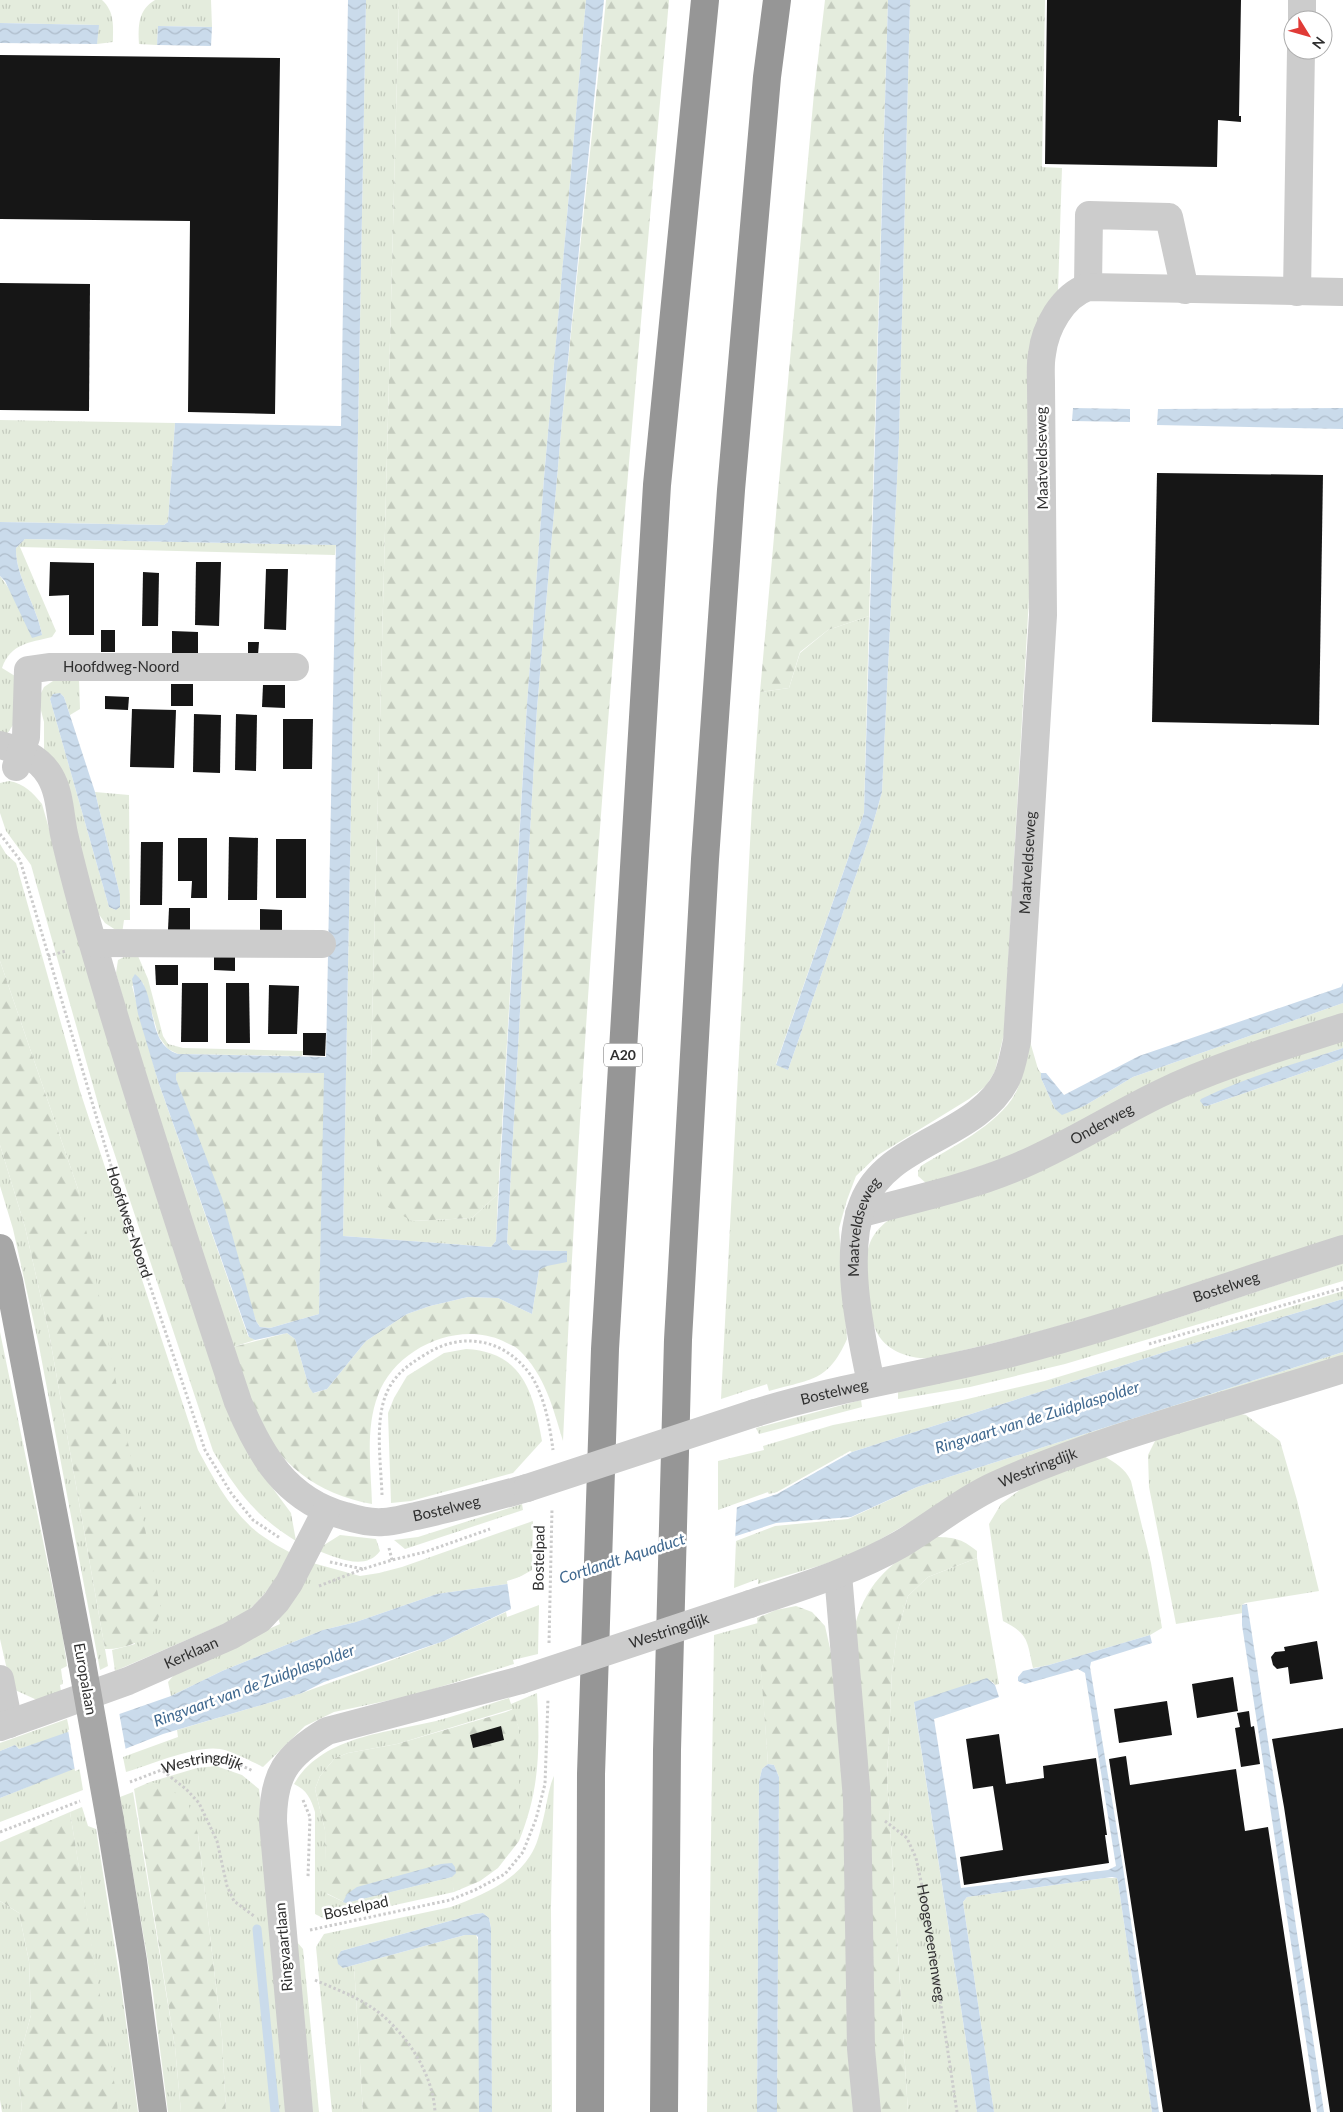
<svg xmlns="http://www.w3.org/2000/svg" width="1343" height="2112" font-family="Lato,sans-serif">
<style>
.grass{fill:url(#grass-tufts)}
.forest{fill:url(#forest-firs)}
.water{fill:url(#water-waves);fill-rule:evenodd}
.pier{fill:#fff}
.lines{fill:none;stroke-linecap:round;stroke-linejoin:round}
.stream{stroke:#cadbeb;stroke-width:9}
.building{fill:#161616}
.path{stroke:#ccc;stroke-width:3;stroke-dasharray:2.5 2.5;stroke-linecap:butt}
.minor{stroke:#ccc;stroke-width:28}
.major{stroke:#a7a7a7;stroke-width:28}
.highway{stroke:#969696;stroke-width:28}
.minor-bridge{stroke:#ccc;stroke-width:28}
.major-bridge{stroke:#a7a7a7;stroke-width:28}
.labels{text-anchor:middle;stroke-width:5;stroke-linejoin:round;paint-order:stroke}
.shield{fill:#fff;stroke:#6d6d6d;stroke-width:1}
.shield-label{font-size:14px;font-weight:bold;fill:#2f2f2f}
.street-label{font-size:15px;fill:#2f2f2f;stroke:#fff}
.water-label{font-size:16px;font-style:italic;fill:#3f688f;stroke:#fff}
</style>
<defs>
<pattern id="grass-tufts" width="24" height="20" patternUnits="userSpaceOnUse" patternTransform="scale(1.25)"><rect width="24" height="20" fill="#e4ecdd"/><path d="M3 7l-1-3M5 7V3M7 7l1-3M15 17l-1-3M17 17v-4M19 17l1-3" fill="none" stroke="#c4cbbe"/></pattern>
<pattern id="forest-firs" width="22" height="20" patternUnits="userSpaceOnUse" patternTransform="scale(1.25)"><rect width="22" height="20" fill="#e4ecdd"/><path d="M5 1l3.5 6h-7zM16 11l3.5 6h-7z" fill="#c4cbbe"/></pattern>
<pattern id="water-waves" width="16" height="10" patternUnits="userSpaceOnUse" patternTransform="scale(1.25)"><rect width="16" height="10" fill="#cadbeb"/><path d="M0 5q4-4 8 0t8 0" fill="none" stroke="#aebcca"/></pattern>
</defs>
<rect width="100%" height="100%" fill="#fff"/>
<g class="grass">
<path d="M0,0H102C115,12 113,26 113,42L97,44L98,25L0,23Z"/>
<path d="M155,0H211L212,27L158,26L157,45L139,44C138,26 138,10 155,0Z"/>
<path d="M366,0H399L371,1061L412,1221L472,1218L498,1194L496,1241L491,1247L343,1236Z"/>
<path d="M910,0H1045L1042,167L1062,168L1058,291L1030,580L1004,1034L995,1071L986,1086L969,1099L878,1155L856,1176L847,1200L839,1228L847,1339C828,1382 811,1379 769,1391L767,1384L721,1399L752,805L760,692L789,688L800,653L828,630L869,616L864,813L776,1064L788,1070L869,838L882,792L899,438Z"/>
<path d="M0,420L175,423L168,522L164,525L0,522Z"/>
<path d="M25,539L336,545L335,555L20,547L56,631L52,637C29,643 11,643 2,668L15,676L17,719L7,734H0V576L42,635C37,606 15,576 16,548Z"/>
<path d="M56,679H79L80,709L70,715L64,697L60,693L50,699L109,907L116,910L120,895L95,792L129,795L130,920H124L122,934L105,923L98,913L44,752V722L38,699L44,687Z"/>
<path d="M9,781C25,784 32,792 42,804L135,1130L234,1426L257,1467L291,1513L296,1541C255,1516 237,1491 213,1451L99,1107L31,865L6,831L0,813V783Z"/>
<path d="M0,844L6,854L16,863L80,1091L198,1450C215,1481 234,1517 264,1537C272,1543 282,1548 291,1553C278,1578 263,1599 242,1616L115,1671L112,1650L135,1644L78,1189L0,961Z"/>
<path d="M138,956L148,979L163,1036L168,1044L183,1048L303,1051L302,1056L178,1054L168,1049L159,1037L143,983L132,986L158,1081L248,1336L255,1340L233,1347L145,1079L116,973L118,960L124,957Z"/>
<path d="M1343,1003V1019L1041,1146L927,1184L918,1176V1171L921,1166C950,1148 998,1125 1015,1094C1024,1077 1026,1057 1029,1038L1038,1069L1041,1073V1078L1055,1109L1084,1106L1133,1077Z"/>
<path d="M1343,1036V1048L1256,1077L1207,1106L1343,1059V1237C1247,1268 1152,1300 1055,1327C1023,1336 992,1344 960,1351C949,1354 938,1358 927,1358C916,1359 903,1355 894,1350C868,1335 870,1306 867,1280C865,1251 867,1236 891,1218L1162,1100Z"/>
<path d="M0,1145L25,1227L49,1333L108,1666L100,1670L39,1346L13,1229L0,1186Z"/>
<path d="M1343,1263V1281L1065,1364L970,1387L898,1399V1391L1075,1349L1168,1321Z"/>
<path d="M1343,1291V1299L1165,1352L852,1452L850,1451L777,1492L769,1494L768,1492L718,1510V1461L764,1450L763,1446L833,1425L963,1400L1045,1381Z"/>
<path d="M0,1332L63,1638L67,1666L61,1669L63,1684L60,1685L61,1691L37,1700L15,1690L10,1683L0,1639Z"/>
<path d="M466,1349C523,1352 533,1392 542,1441L513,1473L411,1501L391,1503L388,1413L394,1398L407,1376L444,1353Z"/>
<path d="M1343,1352V1360L998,1471L862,1550L822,1565L758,1584V1579L734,1588L736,1541L775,1526L848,1519L917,1487Z"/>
<path d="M861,1400L862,1407L759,1434L756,1428Z"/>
<path d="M1236,1413L1246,1415L1280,1441L1297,1500L1319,1591L1245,1603L1242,1605L1243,1613L1176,1624L1149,1487L1148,1455L1157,1437Z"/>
<path d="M1104,1456C1115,1463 1125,1468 1131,1481L1151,1563L1162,1628L1150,1635L1049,1665L1033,1668C1027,1641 1029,1634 1003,1621L989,1524L1001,1504L1025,1486Z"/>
<path d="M522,1504L523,1510L405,1549L394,1540L418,1537Z"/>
<path d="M533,1521L532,1570L507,1584L437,1594L356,1622L323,1630L222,1671L171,1696L168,1682L179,1669L280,1624L277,1614L309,1562L360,1576L379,1573L402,1567Z"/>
<path d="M340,1535L376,1539L380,1551C365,1572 336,1557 316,1550Z"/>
<path d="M977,1558L999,1684L995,1685L993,1682L914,1703L977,2112H908L887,1778L892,1672L897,1633L908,1596L928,1577Z"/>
<path d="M539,1605L538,1654L513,1660L514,1664L414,1695L334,1712L305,1726L263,1767C250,1761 235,1752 220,1749C196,1745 150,1765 126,1772L123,1757L178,1737L177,1730L302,1693L444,1641L506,1612L507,1617Z"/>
<path d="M758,1623L768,1764L762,1769L759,1782L757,2112H707L714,1635Z"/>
<path d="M537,1693C540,1749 540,1789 519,1841V1729L512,1709L397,1744L348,1753L335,1758L320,1776L315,1789L325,1830L327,1894L346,1903L452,1877L454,1892L327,1920L315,1914V1812C311,1799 307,1790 294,1784C322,1736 386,1733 436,1721C460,1715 485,1705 509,1698L511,1704Z"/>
<path d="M67,1719L70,1733L19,1749L15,1745L0,1751V1743Z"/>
<path d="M79,1766L83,1790L0,1822V1798Z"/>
<path d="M216,1766L242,1775L259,1789L291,2112H226L222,2037L198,1834L150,1782L197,1768Z"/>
<path d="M554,1776L551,1907L552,2112H492L491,1928L489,1918L483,1913L475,1914L341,1951L343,1968L354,1965L363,2112H332L316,1947L324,1934L451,1907C479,1896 513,1883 530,1856C537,1846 540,1832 543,1820C547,1805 548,1789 554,1776Z"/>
<path d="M133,1792L175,2047L181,2112H168L152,1986L120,1797Z"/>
<path d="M82,1807L88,1826L96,1829L122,1993L138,2112H118L70,1812Z"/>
<path d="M1105,1878H1117L1118,1882L1152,2112H994L963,1902L967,1897Z"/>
<path d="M0,1901L19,1913L29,1961L31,2015L18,2063L22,2112H2L0,2100Z"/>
<path d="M297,1942L303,1949L319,2112H311Z"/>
</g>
<g class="forest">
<path d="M399,0H586L544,478L527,704L498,1194L472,1218L412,1221L381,1203L371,1061Z"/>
<path d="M606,0H669C627,480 584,960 563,1441C553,1408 545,1375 519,1350C515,1346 508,1344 503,1341C457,1320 395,1349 378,1395C365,1429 371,1469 372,1504C317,1494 277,1464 254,1412C245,1391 240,1368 233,1347L287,1333L295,1339L309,1387L314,1393L327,1389L366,1341L407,1314L430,1306L468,1297L498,1298L532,1314L539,1270L567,1251L513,1250L507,1243L537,708L562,420Z"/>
<path d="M825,0H888L869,616L828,630L800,652L789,688L760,692L814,93Z"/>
<path d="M0,961L78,1189L161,1610L152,1636C137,1642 122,1650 105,1649L49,1333L25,1227L0,1145Z"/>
<path d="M178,1072L325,1073L319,1314L270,1328L260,1327L256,1321L176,1079V1074Z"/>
<path d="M932,1537C953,1537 961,1538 977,1551V1558L928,1577L908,1596L897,1633L892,1672L887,1778L908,2112H877L855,1625C868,1578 894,1562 932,1537Z"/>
<path d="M796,1606L812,1612L825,1626L834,1666L846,1816V1967L848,2043L857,2112H777L779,1777L774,1765L768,1764L757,1618L776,1610Z"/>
<path d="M513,1709L519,1729V1841L498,1868L480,1881L454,1892L451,1877L346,1903L326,1893L325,1830L315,1789L320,1776L335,1758L348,1753L397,1744L506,1712Z"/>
<path d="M150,1782L165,1785L188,1803L198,1834L222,2037L226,2112H181L175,2047L134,1789Z"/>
<path d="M70,1812L116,2093L118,2112H22L18,2063L31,2015L29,1961L19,1913L0,1901V1842Z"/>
<path d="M465,1935H476L479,1943V2112H363L354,1965Z"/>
</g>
<g class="water">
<path d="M348,0H366L343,1236L491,1247L496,1241L527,704L544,478L586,0H604L562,420L537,708L507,1243L513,1250L567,1251V1262L547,1266L539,1270L532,1314L498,1298L468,1297L430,1306L407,1314L366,1341L327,1389L313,1393L309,1387L295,1339L287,1333L255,1340L249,1337L158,1081L138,1014L132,979L135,974C159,993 144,1043 178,1054L326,1057L336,545L25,539L16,548C15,576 37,606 42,635L32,638L5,581L0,576V522L164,525L168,522L175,423L341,426ZM179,1072L324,1073L319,1314L270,1328L260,1327L256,1321L222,1198L176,1079V1074Z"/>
<path d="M888,0H910L899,438L882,792L869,838L788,1070L776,1065L864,813Z"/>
<path d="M0,23L99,25L97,44L0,43Z"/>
<path d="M158,26L212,27L211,46L157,45Z"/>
<path d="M1073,408L1130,409V422L1072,421Z"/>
<path d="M1343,408V429L1157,425L1158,409Z"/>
<path d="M60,693L64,697L95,792L120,895V907L116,910L109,907L50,699L53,694Z"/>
<path d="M1343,983V1003L1133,1077L1084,1106L1062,1115L1055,1109L1041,1078V1073H1046L1064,1095L1139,1056L1341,987Z"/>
<path d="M1343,1048V1059L1207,1106H1204L1200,1101L1201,1099C1246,1077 1295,1064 1343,1048Z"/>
<path d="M1343,1299V1352L917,1487L851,1517L776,1523L511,1609L444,1641L324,1682L302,1693L163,1734L0,1798V1751L15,1745L19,1749L171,1696L222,1671L323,1630L356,1622L437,1594L507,1584L777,1494L852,1452L1165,1352Z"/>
<path d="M1247,1604L1251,1628L1324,2112H1317L1242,1625V1605Z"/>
<path d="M1150,1635L1152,1643L1091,1662L1090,1667L1121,1854L1159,2112H1152L1118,1882L1117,1878L1112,1877L967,1897L963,1902L994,2112H977L914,1702L987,1678L995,1685L999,1697L934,1719L961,1888L1108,1870L1116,1866L1085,1673L1078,1669L1025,1684L1018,1681V1677L1023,1671L1049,1665Z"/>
<path d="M768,1764L774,1765L779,1777L777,2112H757L759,1782L762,1769Z"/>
<path d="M452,1863L455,1867L456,1873L452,1877L346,1903L343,1902L347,1894L357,1887L441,1864Z"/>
<path d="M483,1913L489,1918L491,1928L492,2112H479L478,1937L476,1935H465L343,1968L338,1964L337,1958L341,1951L475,1914Z"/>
</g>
<g class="pier">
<path d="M737,1505L735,1540L512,1612L511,1609L507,1581Z"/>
<path d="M119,1712L126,1751L75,1771L68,1730Z"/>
</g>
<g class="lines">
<path class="stream" d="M257,1929L275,2112"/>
</g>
<g class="building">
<path d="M1047,0H1241L1239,116H1241V122L1218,120L1217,167L1045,164Z"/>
<path d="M0,55L280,58L275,414L188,412L190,221L0,219Z"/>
<path d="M0,283L90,284L89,411L0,410Z"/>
<path d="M1157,473L1323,475L1319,725L1152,722Z"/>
<path d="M50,562L94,563V635H69V595L49,596Z"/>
<path d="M196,562H221L219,626L195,625Z"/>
<path d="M266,569H288L286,630L264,629Z"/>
<path d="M143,572L159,573L158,626H142Z"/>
<rect x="101" y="630" width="14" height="22"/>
<path d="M172,631L198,632V654H172Z"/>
<path d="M248,642H259L258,655H248Z"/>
<rect x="171" y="684" width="22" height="22"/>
<path d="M263,685H285V708L262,707Z"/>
<path d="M105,696L129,697L128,710L105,709Z"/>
<path d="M132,709L176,710L174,768L130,767Z"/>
<path d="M194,714L221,715L220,773L193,772Z"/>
<path d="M236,714L257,715L256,771L235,770Z"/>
<path d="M283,719H313L312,769H283Z"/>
<path d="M229,837L258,838L257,900H228Z"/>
<path d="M178,838H207V898H191L192,881H178Z"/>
<rect x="276" y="839" width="30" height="59"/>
<path d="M141,842H163L162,905H140Z"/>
<path d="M169,908H190V931L168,930Z"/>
<path d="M260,909L282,910V932H260Z"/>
<path d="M214,957H235V971L214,970Z"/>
<path d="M155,965H178V985H156Z"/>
<path d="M182,983H208V1042H181Z"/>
<path d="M226,983H249L250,1043H226Z"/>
<path d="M269,985L299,986L297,1034H268Z"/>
<path d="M303,1033H326L325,1056L303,1055Z"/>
<path d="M1317,1641L1323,1679L1290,1684L1288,1667L1277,1669L1273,1665L1271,1657L1275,1652L1285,1651L1284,1647Z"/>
<path d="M1233,1677L1238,1711L1197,1718L1192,1684Z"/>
<path d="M1167,1701L1172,1735L1119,1743L1114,1709Z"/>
<path d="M1249,1711L1251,1727L1254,1726L1260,1764L1241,1767L1235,1728L1240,1727L1237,1713Z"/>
<path d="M501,1726L504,1740L473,1748L470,1735Z"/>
<path d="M1343,1728V2112H1330L1284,1807L1272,1739Z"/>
<path d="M999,1734L1006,1784L1044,1778L1043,1766L1096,1758L1107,1835H1105L1109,1863L964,1885L960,1857L1003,1850L993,1786L973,1789L966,1739Z"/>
<path d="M1126,1756L1130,1785L1236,1769L1245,1831L1268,1827L1311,2112H1163L1109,1759Z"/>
</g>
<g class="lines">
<g class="path">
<path id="s1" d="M0,834L20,860L120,1196L205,1450L231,1493L253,1520L280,1538"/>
<path d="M48,956L66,951"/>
<path d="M1149,1344L1343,1288"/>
<path d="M382,1495C381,1465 375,1425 385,1397C393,1375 408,1365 426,1354C464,1330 507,1340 532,1377C545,1398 550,1427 553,1450"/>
<path d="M389,1548L392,1560"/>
<path d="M330,1562L363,1569L392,1560L425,1552L490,1529"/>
<path d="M319,1586L363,1569"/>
<path d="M549,1643L552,1509"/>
<path d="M163,1771L186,1789L199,1803L217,1841L227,1886L234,1901L254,1916"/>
<path id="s2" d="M130,1782C155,1773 197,1753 224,1759C234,1761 244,1767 253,1771"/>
<path d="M303,1800L310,1817L308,1877"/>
<path id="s3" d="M885,1821L907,1838L916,1858L925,1900L957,2112"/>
<path d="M0,1832L80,1801"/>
<path d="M310,1930L450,1900L475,1890L505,1874L523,1852L536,1819L545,1784L548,1699"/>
<path d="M315,1980C333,1988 352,1995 368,2005C402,2026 433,2071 435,2112"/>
</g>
<g class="minor">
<path d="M1302,20V0"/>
<path d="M1088,287L1089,215L1169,217L1185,290"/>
<path d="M1297,292L1301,50"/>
<path id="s4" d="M0,745C20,750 39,757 50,776C60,793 60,815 64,834C73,873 84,913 95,951C139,1103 188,1252 238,1402C260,1455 286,1500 345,1516C358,1520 370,1523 383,1522C394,1522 405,1518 416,1516C454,1508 490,1498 527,1488"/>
<path id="s5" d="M16,767L26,737L28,670L49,667H295"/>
<path d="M93,943L322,944"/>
<path id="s6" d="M859,1214C910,1200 963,1189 1012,1169C1064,1148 1111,1117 1161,1093C1219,1065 1282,1047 1343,1027"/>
<path id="s7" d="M871,1383C860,1331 843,1254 863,1203C887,1141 978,1138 1007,1078C1012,1067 1014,1054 1017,1041L1043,615L1041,385C1041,375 1040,364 1042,354C1045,328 1062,296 1088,287L1343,292"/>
<path id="s8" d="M755,1413C832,1389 912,1377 991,1358C1110,1329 1226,1286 1343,1249"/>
<path d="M838,1574L857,1799L861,2049L867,2112"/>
<path id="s9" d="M750,1604C801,1587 854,1571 901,1544C933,1525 964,1499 998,1484C1108,1435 1228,1406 1343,1369"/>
<path d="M0,1679L9,1724"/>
<path id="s10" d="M0,1727L128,1681L230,1636L260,1619L276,1602L289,1583L326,1511"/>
<path d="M299,2112L273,1822C273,1774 286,1756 327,1731L521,1680"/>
</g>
<g class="major">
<path d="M0,1248L9,1281L82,1663"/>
<path d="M110,1820L133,1961L153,2112"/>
</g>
<g class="highway">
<path d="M590,2112L591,1774L605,1349L657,485L705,0"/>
<path d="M664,2112L667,1750L678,1340L705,859L731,490L767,77L777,0"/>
</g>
<g class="minor-bridge">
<path d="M527,1488L755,1413"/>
<path id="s11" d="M521,1680L750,1604"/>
</g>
<path class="major-bridge" d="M82,1663L110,1820"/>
</g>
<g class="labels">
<rect class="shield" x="604" y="1043.5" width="38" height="23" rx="4"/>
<g class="shield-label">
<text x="623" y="1060">A20</text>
</g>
<g class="street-label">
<text transform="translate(1042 458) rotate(-91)" y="5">Maatveldseweg</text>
<text dy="5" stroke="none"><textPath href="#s5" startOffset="192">Hoofdweg-Noord</textPath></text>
<text dy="5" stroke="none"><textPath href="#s7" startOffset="594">Maatveldseweg</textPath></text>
<text dy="5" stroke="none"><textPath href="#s6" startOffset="260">Onderweg</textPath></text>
<text dy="5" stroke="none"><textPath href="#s1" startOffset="411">Hoofdweg-Noord</textPath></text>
<text dy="5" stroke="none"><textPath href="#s7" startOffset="159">Maatveldseweg</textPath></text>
<text dy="5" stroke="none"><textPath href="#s8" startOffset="488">Bostelweg</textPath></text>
<text dy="5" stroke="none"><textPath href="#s8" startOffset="82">Bostelweg</textPath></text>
<text dy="5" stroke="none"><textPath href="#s9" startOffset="320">Westringdijk</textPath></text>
<text dy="5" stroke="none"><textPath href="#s4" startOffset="981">Bostelweg</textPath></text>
<text transform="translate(539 1558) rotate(-89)" y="5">Bostelpad</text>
<text dy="5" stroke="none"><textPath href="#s11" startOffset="156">Westringdijk</textPath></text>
<text dy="5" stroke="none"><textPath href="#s10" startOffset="205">Kerklaan</textPath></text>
<text transform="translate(85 1679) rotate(80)" y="5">Europalaan</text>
<text dy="5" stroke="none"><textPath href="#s2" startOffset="76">Westringdijk</textPath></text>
<text transform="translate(356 1908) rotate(-12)" y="5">Bostelpad</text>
<text dy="5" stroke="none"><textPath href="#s3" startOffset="136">Hoogeveenenweg</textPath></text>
<text transform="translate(284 1947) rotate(-95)" y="5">Ringvaartlaan</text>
</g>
<g class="water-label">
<text transform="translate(1037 1417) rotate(-17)" y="6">Ringvaart van de Zuidplaspolder</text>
<text transform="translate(622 1558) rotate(-18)" y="6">Cortlandt Aquaduct</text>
<text transform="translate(254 1685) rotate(-20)" y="6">Ringvaart van de Zuidplaspolder</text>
</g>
</g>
<g transform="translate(1308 35) rotate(127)"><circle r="24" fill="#ffffff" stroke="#acacac"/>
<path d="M0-4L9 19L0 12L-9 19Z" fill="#e03b37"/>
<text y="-8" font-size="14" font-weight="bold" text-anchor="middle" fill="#2f2f2f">N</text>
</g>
</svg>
